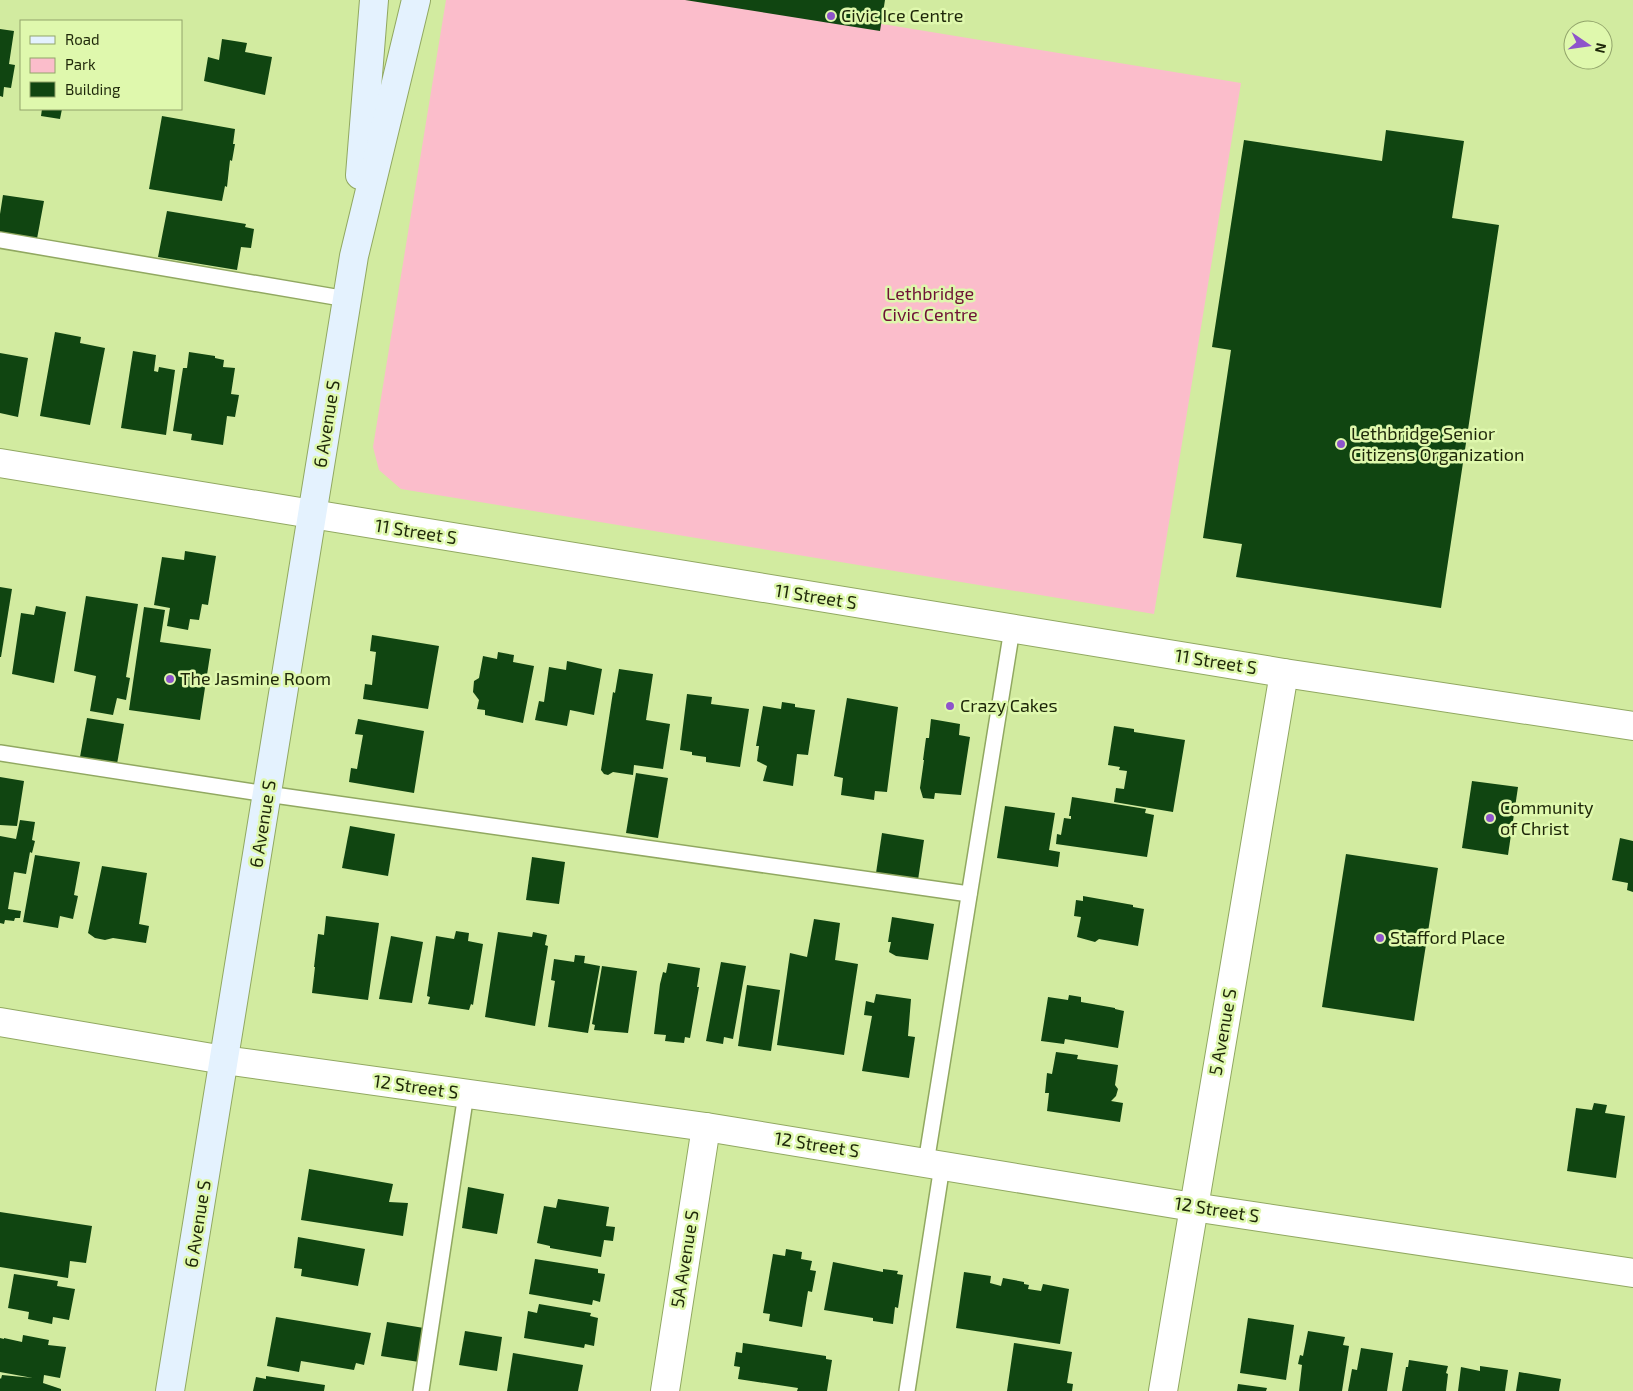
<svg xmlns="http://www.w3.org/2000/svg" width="1633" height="1391" font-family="'Exo 2',sans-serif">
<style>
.green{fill:#fbbdcb}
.building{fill:#104511}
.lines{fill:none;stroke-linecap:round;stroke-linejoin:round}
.lane-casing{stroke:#91a861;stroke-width:18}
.street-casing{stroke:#91a861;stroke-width:30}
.secondary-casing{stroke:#91a861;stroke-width:30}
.lane{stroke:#fff;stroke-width:15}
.street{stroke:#fff;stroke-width:28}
.secondary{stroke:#e4f2fe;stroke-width:28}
.poi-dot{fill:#8e54cb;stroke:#dff8ad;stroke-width:2}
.labels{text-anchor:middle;stroke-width:5;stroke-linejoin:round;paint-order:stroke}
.poi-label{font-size:18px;fill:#1e2709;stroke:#dff8ad;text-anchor:start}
.park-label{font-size:18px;fill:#6d1135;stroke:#dff8ad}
.street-label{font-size:18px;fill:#1e2709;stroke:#dff8ad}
</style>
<rect width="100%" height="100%" fill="#d2eba0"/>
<path class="green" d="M446,0H736L1241,83L1154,614L401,489L379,470L373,447Z"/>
<g class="building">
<path d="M685,0H885L880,31Z"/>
<path d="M0,29L14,31L9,64L15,65L11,88L4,87L3,97L0,96Z"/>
<path d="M222,39L247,43L245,52L272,57L265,95L204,81L208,57L219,60Z"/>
<path d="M42,109H62L60,119L41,116Z"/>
<path d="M162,116L235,129L233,144H235L232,161L230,160L227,187L225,186L222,201L149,189Z"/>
<path d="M1386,130L1464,141L1452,218L1499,225L1441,608L1236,577L1242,544L1203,538L1231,350L1212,347L1244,140L1382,161Z"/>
<path d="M3,195L44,201L36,244L0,238V214Z"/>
<path d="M167,211L246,224L245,227L254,229L251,248L241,247L237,270L158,257Z"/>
<path d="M55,332L81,337L80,343L105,348L90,425L40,416Z"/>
<path d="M133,351L156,355L154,371L158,372L159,367L175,370L166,435L121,428Z"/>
<path d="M189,352L215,356V358L224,360L223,367L235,368L231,394L239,395L235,417L227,416L223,445L191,440L192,434L173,431L183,368H187Z"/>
<path d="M0,353L28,358L18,417L0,413Z"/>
<path d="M185,551L216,556L208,605L202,604L199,620L190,619L188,630L167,626L170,608L154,605L162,557L184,560Z"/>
<path d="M0,587L12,589L1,657H0Z"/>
<path d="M86,596L138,604L126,677L130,678L126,700L117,698L113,715L90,711L96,676L74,671Z"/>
<path d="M36,606L66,612L54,683L12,674L21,613L34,615Z"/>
<path d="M144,607L165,610L160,642L211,649L200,720L129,710Z"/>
<path d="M372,635L439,646L428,709L363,699L365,684L372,685L376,652L370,651Z"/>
<path d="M498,652L514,655L513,662L534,666L523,723L485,715V710L477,709L479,700L473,692L474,681L479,678L483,656L497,659Z"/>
<path d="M567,661L602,669L594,715L570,710L567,726L535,720L539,701L544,702L549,667L566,670Z"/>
<path d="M619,669L653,674L646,720L670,724L663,769L634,765L633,775L613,772L608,775L604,774L601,770L613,692L615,693Z"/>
<path d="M687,694L712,697L711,704L749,709L740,767L706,762V757L692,755V752L680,750Z"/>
<path d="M847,698L898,707L887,792L875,791L874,800L841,795L843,778L834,776Z"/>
<path d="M782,702L795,704V707L815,710L808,755L797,754L793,786L763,781L767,766L757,761L759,746H756L763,706L781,709Z"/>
<path d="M87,718L124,724L117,764L80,757Z"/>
<path d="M358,719L424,731L414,793L349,782L351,768L357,769L363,735L355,734Z"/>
<path d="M931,719L960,724L959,735L970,737L961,795L935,793L934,799L923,798L920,788L924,760H923L926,738H929Z"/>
<path d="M1114,726L1134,729V732L1185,740L1173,812L1114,802L1116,788L1124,789L1127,771L1119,770L1120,767L1108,765Z"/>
<path d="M636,773L668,778L658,838L626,833Z"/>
<path d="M0,777L24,781L17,826L0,825Z"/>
<path d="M1472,781L1518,787L1508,855L1462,848Z"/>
<path d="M1072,797L1146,809L1145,813L1154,815L1147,857L1056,844L1057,834L1061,835L1064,818L1071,819V816H1069Z"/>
<path d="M1005,806L1055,813L1049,850L1060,852L1058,867L997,858Z"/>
<path d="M20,820L35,822L32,840L35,841L32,853L30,852L26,874L14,872L8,909L21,911L20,918H15L14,921L5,920L4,924L0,923V836L16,839Z"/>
<path d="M350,826L395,834L388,876L342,868Z"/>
<path d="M882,833L924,840L918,880L876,873Z"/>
<path d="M1620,838L1633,841V892L1627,890L1628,883L1612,880Z"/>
<path d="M1346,854L1438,868L1414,1021L1322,1007Z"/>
<path d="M35,855L80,862L74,895L78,896L73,919L60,916L58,928L23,922Z"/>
<path d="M532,857L565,862L559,904L526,900Z"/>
<path d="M102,866L147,873L139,924L149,926L146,943L113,938L105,940L95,938L88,933Z"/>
<path d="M1083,896L1133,905V907L1144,909L1138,946L1099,939L1095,942L1077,937L1081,917L1074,916L1076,900L1083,901Z"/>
<path d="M326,916L379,923L368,1000L312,993L315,967H314L318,934L324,935Z"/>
<path d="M892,917L934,924L928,960L896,956L889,952L891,942H888Z"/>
<path d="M814,919L840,923L835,960L858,964L844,1055L777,1045L790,953L807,957Z"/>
<path d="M456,931L469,933L468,941L483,944L473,1005L471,1004L469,1010L428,1004L430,997L427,996L436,936L454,939Z"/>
<path d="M498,932L532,937L533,932L547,935L545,945L548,946L535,1026L485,1017Z"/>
<path d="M391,936L423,942L412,1003L379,999Z"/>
<path d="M575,955L585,956L584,963L600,966L588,1033L548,1027L555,981L551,980L554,959L574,962Z"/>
<path d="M721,962L746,966L733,1039L724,1037L723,1044L706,1041Z"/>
<path d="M668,963L700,968L697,987H699L690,1038L685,1037L684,1043L665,1041L666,1035L654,1034L660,984L663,972L666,973Z"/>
<path d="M602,966L637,971L628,1033L594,1030L595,1025L592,1024Z"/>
<path d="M747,985L780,990L771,1051L738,1046Z"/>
<path d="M876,994L911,999L908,1036L915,1037L909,1078L862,1071L872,1016L864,1015L866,1001L874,1003Z"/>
<path d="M1069,995L1081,997V1002L1115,1008V1009L1124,1011L1118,1048L1065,1039L1064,1044L1041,1041L1048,997L1068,1000Z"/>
<path d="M1056,1052L1078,1055L1077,1059L1118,1065L1115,1085L1118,1089L1116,1096L1111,1101L1123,1103L1120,1122L1047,1111L1049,1093H1045L1047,1073L1052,1074Z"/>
<path d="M1594,1103L1607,1105L1605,1113L1625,1116L1616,1178L1567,1171L1576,1108L1592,1110Z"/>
<path d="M309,1169L393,1184L389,1202L408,1203L403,1236L301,1220Z"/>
<path d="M468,1187L504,1194L497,1234L462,1228Z"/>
<path d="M558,1199L609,1207L606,1226L615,1227L613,1241L604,1240L601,1257L550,1248V1246L537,1243L544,1206L556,1208Z"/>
<path d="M0,1212L92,1226L86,1263L70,1261L68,1278L0,1267Z"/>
<path d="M298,1237L365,1249L358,1286L301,1276L302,1269L294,1268Z"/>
<path d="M786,1249L802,1252L801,1259L812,1261L810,1270L816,1271L812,1292L808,1291L802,1327L769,1321L770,1314L763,1313L773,1254L785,1256Z"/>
<path d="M535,1259L598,1269V1273L605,1274L600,1302L593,1300L592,1305L529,1294Z"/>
<path d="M833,1262L883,1272V1269L898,1271L897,1274L903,1275L898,1308L895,1307L893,1324L873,1321V1318L824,1310Z"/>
<path d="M964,1272L991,1276L990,1283L1001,1286L1003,1278L1024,1282V1284L1029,1285L1028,1289L1041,1291L1043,1284L1069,1289L1060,1344L956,1328Z"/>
<path d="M14,1274L58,1281L57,1286L75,1289L69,1320L53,1317L52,1324L28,1319L29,1312L8,1308Z"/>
<path d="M539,1304L591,1313L590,1316L598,1318L594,1346L585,1344L584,1348L524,1338L528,1311L537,1313Z"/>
<path d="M276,1317L371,1333L364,1365L356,1363L354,1370L301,1361L299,1372L267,1366Z"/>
<path d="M1248,1318L1294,1325L1286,1380L1240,1373Z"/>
<path d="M387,1322L424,1328L419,1362L381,1356Z"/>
<path d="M465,1331L502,1337L497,1371L459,1365Z"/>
<path d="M1308,1331L1345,1337L1343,1345L1349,1346L1342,1391H1299L1302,1365L1298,1364L1300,1355L1303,1356Z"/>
<path d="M23,1335L49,1340L48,1345L66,1347L60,1378L44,1375L43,1383L61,1389V1391H0V1378L1,1379L2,1375L33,1378L0,1372V1338L4,1339V1338L22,1342Z"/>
<path d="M743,1343L826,1356V1359L832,1360L827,1391H797L798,1388L738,1379L740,1367L734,1366L736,1352L742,1353Z"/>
<path d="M1014,1343L1072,1352L1067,1383L1073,1384L1072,1391H1007Z"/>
<path d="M1361,1348L1393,1353L1387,1391H1348L1352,1369L1357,1370Z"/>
<path d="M513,1353L583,1365L578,1391H507Z"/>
<path d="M1409,1360L1448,1366L1446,1373L1448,1374L1446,1391H1402L1406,1367H1408Z"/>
<path d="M1480,1366L1508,1370L1505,1391H1458L1461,1367L1480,1371Z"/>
<path d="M1519,1372L1561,1379L1559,1391H1516Z"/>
<path d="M266,1376L325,1385L324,1391H253L256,1377L266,1379Z"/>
<path d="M1238,1384L1267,1388L1266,1391H1237Z"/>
</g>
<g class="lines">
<defs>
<g id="lane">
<path d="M0,240L347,299"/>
<path d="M0,753L267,794L969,894"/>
<path d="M926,1163L1012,629"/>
<path d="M421,1391L466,1094"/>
<path d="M907,1391L942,1166"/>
</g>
<g id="street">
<path d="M0,463L1284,673L1633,726"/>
<path d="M0,1022L224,1060L706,1127L1193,1207L1633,1273"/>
<path d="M665,1391L706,1127"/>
<path d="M1163,1391L1284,673"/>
</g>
<g id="secondary">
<path d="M360,175L374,0"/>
<path d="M170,1391L354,256L416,0"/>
</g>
</defs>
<use href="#lane" class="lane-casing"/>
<use href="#street" class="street-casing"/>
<use href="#secondary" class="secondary-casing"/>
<use href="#lane" class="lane"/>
<use href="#street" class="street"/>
<use href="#secondary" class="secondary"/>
</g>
<g class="poi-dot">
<circle cx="831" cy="16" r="5"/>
<circle cx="1341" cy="444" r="5"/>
<circle cx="170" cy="679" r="5"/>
<circle cx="950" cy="706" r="5"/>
<circle cx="1490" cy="818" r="5"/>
<circle cx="1380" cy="938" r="5"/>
</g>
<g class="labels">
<g class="poi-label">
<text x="841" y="22">Civic Ice Centre</text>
<text x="1351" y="440">Lethbridge Senior<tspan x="1351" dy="21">Citizens Organization</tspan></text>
<text x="180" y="685">The Jasmine Room</text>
<text x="960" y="712">Crazy Cakes</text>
<text x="1500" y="814">Community<tspan x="1500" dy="21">of Christ</tspan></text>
<text x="1390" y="944">Stafford Place</text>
</g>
<g class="park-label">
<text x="930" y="300">Lethbridge<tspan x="930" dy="21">Civic Centre</tspan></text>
</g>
<g class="street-label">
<text transform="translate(327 424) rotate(-81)" y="6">6 Avenue S</text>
<text transform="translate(416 532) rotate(9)" y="6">11 Street S</text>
<text transform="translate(816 597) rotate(9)" y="6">11 Street S</text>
<text transform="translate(1216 662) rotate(9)" y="6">11 Street S</text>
<text transform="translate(263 824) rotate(-81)" y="6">6 Avenue S</text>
<text transform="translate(1223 1032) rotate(-80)" y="6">5 Avenue S</text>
<text transform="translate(416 1087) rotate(8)" y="6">12 Street S</text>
<text transform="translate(817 1145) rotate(9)" y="6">12 Street S</text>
<text transform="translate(1217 1210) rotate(9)" y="6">12 Street S</text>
<text transform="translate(198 1224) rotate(-81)" y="6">6 Avenue S</text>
<text transform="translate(685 1259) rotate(-81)" y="6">5A Avenue S</text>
</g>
</g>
<rect x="20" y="20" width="162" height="90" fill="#dff8ad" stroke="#92a46b"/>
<rect x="30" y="36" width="25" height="8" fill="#e4f2fe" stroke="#92a46b"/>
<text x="65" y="45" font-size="15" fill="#1e2709">Road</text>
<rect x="30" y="58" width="25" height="15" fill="#fbbdcb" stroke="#92a46b"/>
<text x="65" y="70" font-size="15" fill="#1e2709">Park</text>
<rect x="30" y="82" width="25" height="15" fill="#104511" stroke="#92a46b"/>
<text x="65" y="95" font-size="15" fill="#1e2709">Building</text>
<g transform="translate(1588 45) rotate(103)"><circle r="24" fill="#dff8ad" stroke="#92a46b"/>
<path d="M0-4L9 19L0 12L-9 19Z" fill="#8e54cb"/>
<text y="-8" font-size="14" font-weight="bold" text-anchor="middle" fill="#1e2709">N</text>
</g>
</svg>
